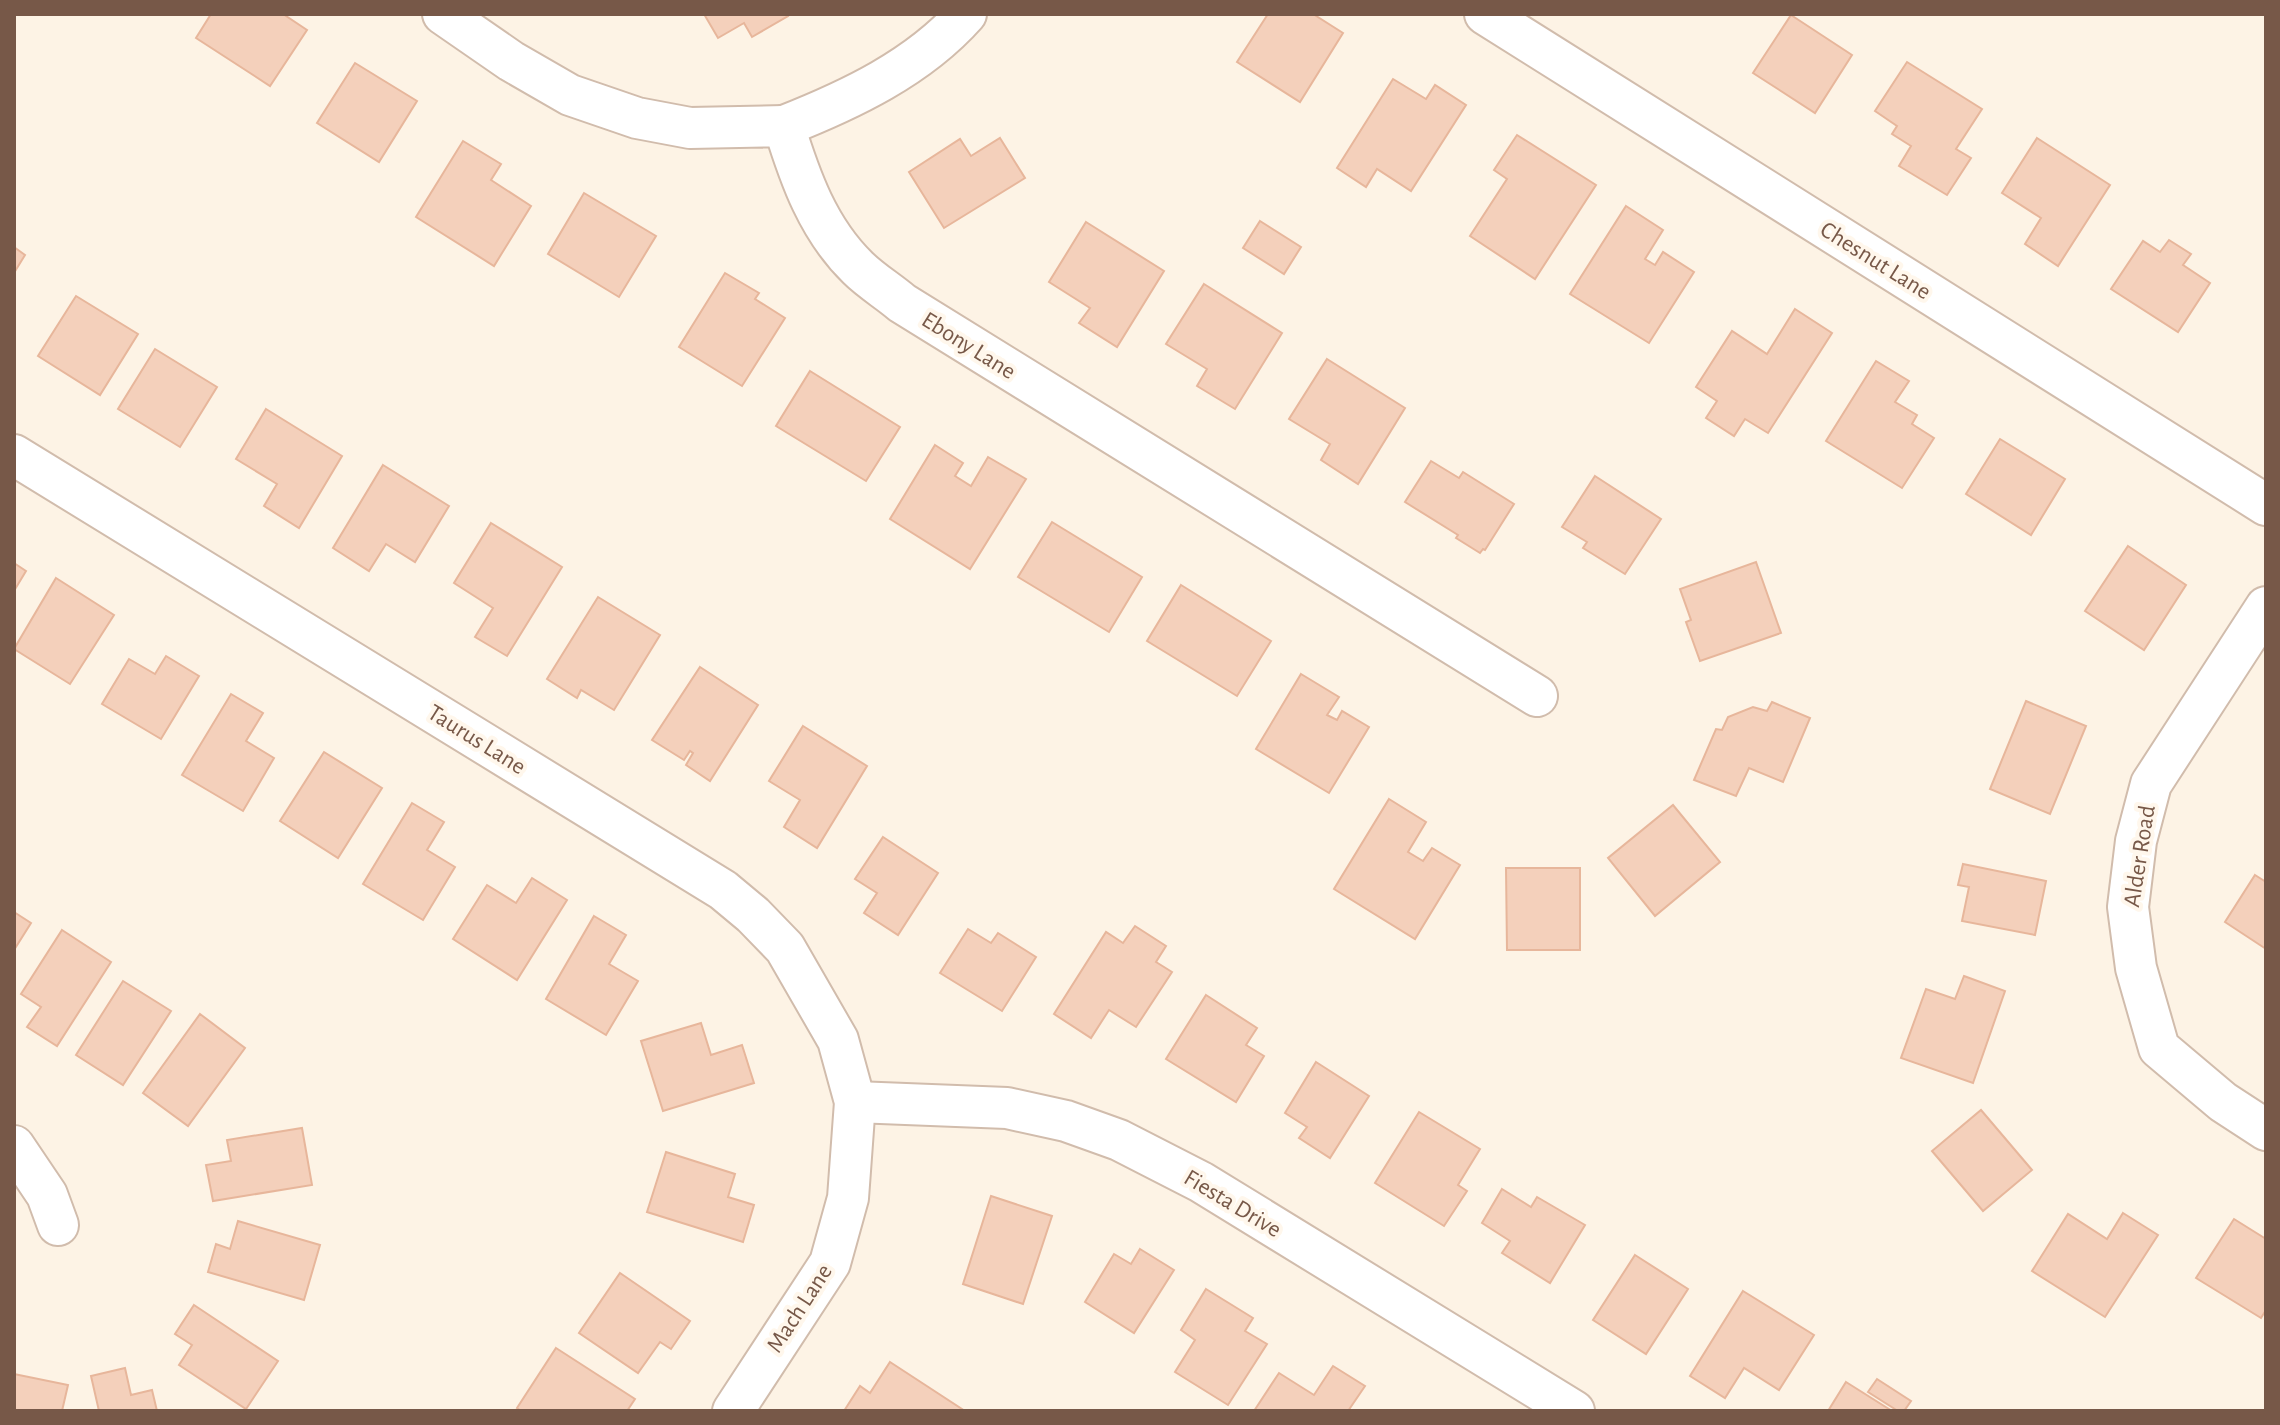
<svg xmlns="http://www.w3.org/2000/svg" width="2280" height="1425" font-family="'Alegreya Sans',sans-serif">
<style>
.building{fill:#f4d0bb;stroke:#e7b69b;stroke-width:2}
.lines{fill:none;stroke-linecap:round;stroke-linejoin:round}
.street-casing{stroke:#d1bcac;stroke-width:44}
.street{stroke:#fff;stroke-width:40}
.labels{text-anchor:middle;stroke-width:8;stroke-linejoin:round;paint-order:stroke}
.street-label{font-size:24px;fill:#775848;stroke:#fff7ec}
</style>
<rect width="100%" height="100%" fill="#fdf3e5"/>
<g class="building">
<path d="M211,14H283L307,30L270,86L196,38Z"/>
<path d="M704,14H787L788,16L752,37L744,23L718,38Z"/>
<path d="M1268,14H1313L1343,33L1300,102L1237,62Z"/>
<path d="M1791,15L1852,55L1815,113L1753,73Z"/>
<path d="M1907,62L1982,109L1956,149L1971,158L1947,195L1899,166L1911,146L1892,134L1897,126L1875,111Z"/>
<path d="M355,63L417,101L379,162L317,123Z"/>
<path d="M1393,79L1426,99L1435,85L1466,105L1411,191L1377,169L1366,187L1337,168Z"/>
<path d="M1517,135L1596,185L1535,279L1470,236L1507,179L1494,170Z"/>
<path d="M1000,138L1025,178L944,228L909,172L960,139L971,156Z"/>
<path d="M2037,138L2110,185L2058,266L2025,244L2041,218L2002,193Z"/>
<path d="M463,141L501,164L491,180L531,206L494,266L416,217Z"/>
<path d="M584,193L656,236L619,297L548,254Z"/>
<path d="M1626,206L1663,230L1645,259L1655,265L1663,252L1694,272L1649,343L1570,294Z"/>
<path d="M1260,221L1301,247L1284,274L1243,248Z"/>
<path d="M1086,222L1164,271L1117,347L1079,323L1090,308L1049,282Z"/>
<path d="M2169,240L2191,254L2183,265L2210,283L2178,332L2111,289L2143,241L2160,252Z"/>
<path d="M14,247L25,255L14,273Z"/>
<path d="M725,273L759,293L755,299L785,318L742,386L679,347Z"/>
<path d="M1204,284L1282,333L1235,409L1197,386L1207,369L1166,344Z"/>
<path d="M76,296L138,334L100,395L38,356Z"/>
<path d="M1795,309L1832,333L1768,433L1745,419L1734,436L1706,418L1717,401L1696,387L1732,331L1767,354Z"/>
<path d="M155,349L217,387L180,447L118,409Z"/>
<path d="M1327,359L1405,408L1358,484L1321,460L1330,444L1289,419Z"/>
<path d="M1876,361L1909,381L1895,402L1917,415L1912,424L1934,438L1902,488L1826,441Z"/>
<path d="M810,371L900,427L866,481L776,426Z"/>
<path d="M266,409L342,456L299,528L264,506L277,484L236,459Z"/>
<path d="M2000,439L2065,479L2031,535L1966,494Z"/>
<path d="M935,445L963,463L955,476L971,486L988,457L1026,479L970,569L890,519Z"/>
<path d="M1431,461L1459,478L1463,472L1514,504L1485,550L1483,549L1480,553L1456,538L1458,535L1405,502Z"/>
<path d="M383,465L449,506L415,562L386,544L369,571L333,548Z"/>
<path d="M1595,476L1661,519L1625,574L1583,548L1587,542L1562,527Z"/>
<path d="M1052,522L1142,577L1109,632L1018,577Z"/>
<path d="M491,523L562,567L507,656L475,637L493,608L454,583Z"/>
<path d="M2128,546L2186,585L2144,650L2085,611Z"/>
<path d="M1756,562L1781,633L1700,661L1686,622L1691,620L1680,589Z"/>
<path d="M14,563L26,571L14,591Z"/>
<path d="M56,578L114,615L70,684L14,649Z"/>
<path d="M1181,585L1271,641L1237,696L1147,641Z"/>
<path d="M598,597L660,635L614,710L581,690L577,698L547,679Z"/>
<path d="M166,656L199,676L161,739L102,704L129,659L155,674Z"/>
<path d="M700,667L758,705L710,781L686,765L693,753L690,751L684,760L652,740Z"/>
<path d="M1301,674L1339,697L1327,715L1337,720L1342,711L1369,727L1329,793L1256,749Z"/>
<path d="M231,694L263,713L246,741L274,758L243,811L182,775Z"/>
<path d="M2026,701L2086,726L2050,814L1990,789Z"/>
<path d="M1772,702L1810,718L1783,782L1749,768L1736,796L1694,780L1716,729L1722,730L1728,717L1753,707L1767,711Z"/>
<path d="M803,726L867,766L817,848L784,827L800,800L769,781Z"/>
<path d="M324,752L382,788L338,858L280,821Z"/>
<path d="M1389,799L1426,822L1408,852L1423,861L1432,848L1460,865L1415,939L1334,889Z"/>
<path d="M412,803L444,822L427,850L455,867L423,920L363,884Z"/>
<path d="M1673,805L1720,862L1655,916L1608,858Z"/>
<path d="M883,837L938,873L898,935L864,913L877,893L855,879Z"/>
<path d="M1963,864L2046,881L2035,935L1962,921L1969,887L1958,885Z"/>
<path d="M1506,868H1580V950H1507Z"/>
<path d="M2255,875L2266,882V949L2225,922Z"/>
<path d="M532,878L567,900L517,980L453,939L487,885L516,903Z"/>
<path d="M14,912L31,923L14,950Z"/>
<path d="M594,916L626,935L609,964L638,981L606,1035L546,999Z"/>
<path d="M1135,926L1166,946L1156,962L1172,972L1136,1027L1109,1010L1091,1038L1054,1014L1106,932L1123,943Z"/>
<path d="M968,929L991,943L998,933L1036,957L1002,1011L940,973Z"/>
<path d="M62,930L111,962L57,1046L27,1027L41,1007L21,994Z"/>
<path d="M1964,976L2005,991L1973,1083L1901,1058L1926,989L1955,999Z"/>
<path d="M123,981L171,1011L123,1085L76,1055Z"/>
<path d="M1206,995L1257,1028L1246,1045L1264,1056L1236,1102L1166,1059Z"/>
<path d="M200,1014L245,1048L188,1126L143,1093Z"/>
<path d="M701,1023L711,1055L742,1045L754,1083L663,1111L641,1041Z"/>
<path d="M1316,1062L1369,1096L1330,1158L1299,1138L1307,1127L1285,1113Z"/>
<path d="M1981,1110L2032,1170L1983,1211L1932,1151Z"/>
<path d="M1419,1112L1480,1149L1458,1185L1467,1191L1444,1226L1375,1183Z"/>
<path d="M302,1128L312,1185L213,1201L206,1165L231,1161L227,1140Z"/>
<path d="M666,1152L735,1174L728,1197L754,1205L743,1242L647,1212Z"/>
<path d="M1502,1189L1531,1207L1537,1197L1585,1225L1550,1283L1502,1253L1510,1241L1482,1223Z"/>
<path d="M991,1196L1052,1216L1023,1304L963,1284Z"/>
<path d="M2123,1213L2158,1235L2105,1317L2032,1271L2068,1214L2107,1239Z"/>
<path d="M2234,1219L2266,1239V1310L2261,1318L2196,1278Z"/>
<path d="M238,1221L320,1245L304,1300L208,1272L216,1244L230,1249Z"/>
<path d="M1140,1249L1174,1270L1134,1333L1085,1302L1114,1254L1131,1264Z"/>
<path d="M1635,1255L1688,1289L1646,1354L1593,1320Z"/>
<path d="M620,1273L690,1321L671,1349L660,1342L638,1373L579,1333Z"/>
<path d="M1206,1289L1253,1318L1245,1331L1267,1344L1228,1405L1175,1372L1195,1340L1181,1330Z"/>
<path d="M1743,1291L1814,1335L1779,1390L1744,1368L1725,1398L1690,1376Z"/>
<path d="M194,1305L278,1361L246,1409L179,1365L192,1345L175,1334Z"/>
<path d="M556,1348L635,1399L627,1411H521L517,1408Z"/>
<path d="M890,1362L965,1411H844L860,1386L870,1393Z"/>
<path d="M1333,1366L1365,1386L1348,1411H1254L1279,1373L1314,1395Z"/>
<path d="M125,1368L131,1395L152,1390L157,1411H99L91,1376Z"/>
<path d="M14,1374L68,1385L62,1411H14Z"/>
<path d="M1877,1379L1911,1401L1904,1411H1898L1868,1392Z"/>
<path d="M1846,1382L1892,1411H1828Z"/>
</g>
<g class="lines">
<defs>
<g id="street">
<path d="M443,14L511,61L570,95L637,118L690,128L784,126C800,178 818,229 858,268C871,281 888,291 902,303L1537,696"/>
<path d="M1485,14L2266,505"/>
<path d="M784,126C850,100 918,68 966,14"/>
<path d="M14,455L723,890L753,915L785,948L838,1040L855,1102L848,1198L830,1263L733,1411"/>
<path d="M2266,607L2151,784L2136,841L2128,907L2136,968L2159,1048L2223,1102L2266,1130"/>
<path d="M855,1102L1007,1108L1066,1121L1119,1140L1201,1182L1574,1411"/>
<path d="M14,1146L47,1195L58,1225"/>
</g>
</defs>
<use href="#street" class="street-casing"/>
<use href="#street" class="street"/>
</g>
<g class="labels">
<g class="street-label">
<text transform="translate(1876 260) rotate(32)" y="8">Chesnut Lane</text>
<text transform="translate(969 345) rotate(32)" y="8">Ebony Lane</text>
<text transform="translate(477 739) rotate(32)" y="8">Taurus Lane</text>
<text transform="translate(2139 856) rotate(-81)" y="8">Alder Road</text>
<text transform="translate(1233 1203) rotate(31)" y="8">Fiesta Drive</text>
<text transform="translate(799 1308) rotate(-57)" y="8">Mach Lane</text>
</g>
</g>
<rect width="2280" height="1425" fill="none" stroke="#775848" stroke-width="32"/>
</svg>
